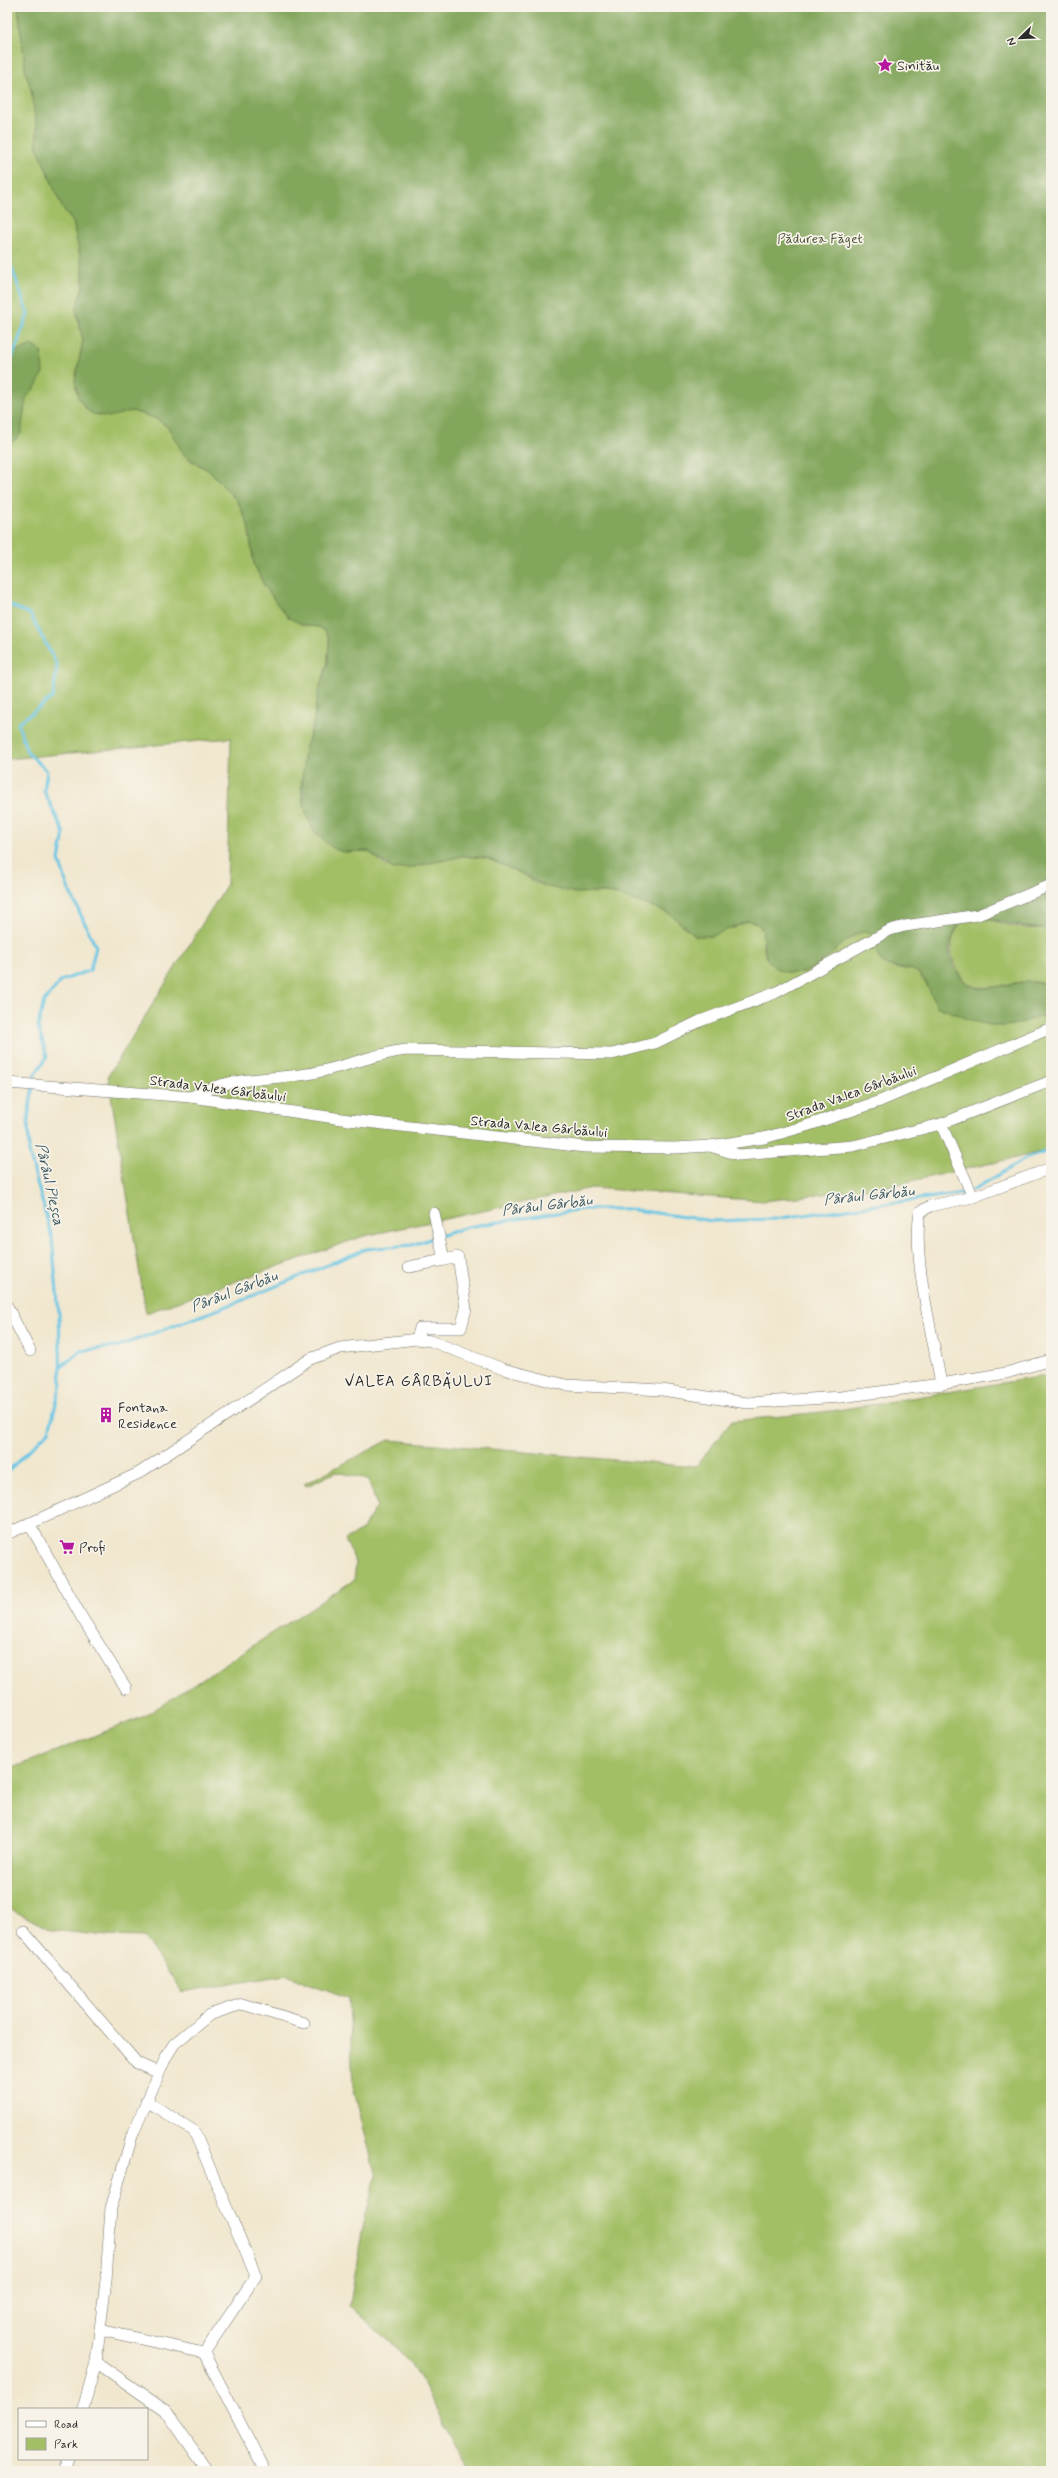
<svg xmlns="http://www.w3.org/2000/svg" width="1058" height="2478" font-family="Mynerve,sans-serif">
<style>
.green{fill:#a3bf66;stroke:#677548}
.forest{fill:#82a65b;stroke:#566843}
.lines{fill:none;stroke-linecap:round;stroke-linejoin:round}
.stream{stroke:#67c6e5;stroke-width:3}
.minor-casing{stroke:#706d64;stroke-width:12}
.minor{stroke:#fff;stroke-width:11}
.labels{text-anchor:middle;stroke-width:3.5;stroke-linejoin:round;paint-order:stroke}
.poi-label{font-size:14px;fill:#2b2b2b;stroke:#f7f3e8;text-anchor:start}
.park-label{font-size:14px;fill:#4f573d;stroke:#f7f3e8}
.street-label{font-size:14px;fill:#2b2b2b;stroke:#f7f3e8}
.water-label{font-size:15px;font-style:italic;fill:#3d5a63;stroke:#f7f3e8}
.neighbourhood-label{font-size:15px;letter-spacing:1px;fill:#2b2b2b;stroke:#f7f3e8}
</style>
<rect width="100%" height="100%" fill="#f7f3e8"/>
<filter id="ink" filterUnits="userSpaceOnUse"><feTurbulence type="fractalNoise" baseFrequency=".025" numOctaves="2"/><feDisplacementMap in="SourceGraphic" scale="8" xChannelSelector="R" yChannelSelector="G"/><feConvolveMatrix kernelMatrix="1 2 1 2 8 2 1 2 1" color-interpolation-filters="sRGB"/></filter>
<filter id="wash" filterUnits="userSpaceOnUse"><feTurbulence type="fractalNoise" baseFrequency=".012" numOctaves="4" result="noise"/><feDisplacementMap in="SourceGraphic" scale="16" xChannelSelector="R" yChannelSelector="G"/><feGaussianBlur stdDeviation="0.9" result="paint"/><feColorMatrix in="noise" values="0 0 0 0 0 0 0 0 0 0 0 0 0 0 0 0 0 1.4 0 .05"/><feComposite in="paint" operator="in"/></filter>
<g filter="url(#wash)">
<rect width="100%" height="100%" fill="#f1e7cf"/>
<g class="green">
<path d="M7,7H18L26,73L31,89L37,131V147L62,207L73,222L83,270V286L78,301L77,316L83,340L75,381L78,397L87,410L93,414L109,416L132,411L155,418L168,427L190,460L211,472L238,502L248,525L254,564L264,585L278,605L288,617L303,625L319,627L325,631L329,638L328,662L318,693L313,725L305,750L301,791L304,807L313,830L330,846L344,852L368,851L386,866L409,868L462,856L486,858L523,874L536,883L583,892L615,894L652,906L674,916L685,928H734L748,921L756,923L762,928C764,936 762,945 765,952C768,962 774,968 783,971C821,987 852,912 877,936V953L894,968L910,969L917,972L927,985L938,1007C962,1015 985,1029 1012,1025C1025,1022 1037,1016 1051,1016V1150L884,1187L763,1201L592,1188L364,1236L146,1313L108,1076L227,884L231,738L7,759Z"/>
<path d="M984,918C1006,924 1029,933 1051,926V984C1042,983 1032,981 1023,982C1003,984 987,992 967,984C951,965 944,943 962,922Z"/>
<path d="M1051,1375V2471H469L411,2363L350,2305L362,2231L376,2176L353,2087L349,1998L286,1975L182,1992L144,1937L107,1936L51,1930L7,1907V1770L145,1716L354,1580L356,1563L345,1540L362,1530L377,1506L368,1479L336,1472L307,1486L304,1484L389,1440L695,1467L732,1421L832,1411Z"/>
</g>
<g class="forest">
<path d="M18,7H1051V926C1021,935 985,908 962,922C956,925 951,940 950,946C949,954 952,963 956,970C973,1001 997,984 1024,982C1033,982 1042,983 1051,984V1016C1037,1016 1025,1022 1012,1025C985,1030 962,1015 938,1007C930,996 928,980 917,972C905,964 880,973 877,952C876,948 877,942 877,937C852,912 821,987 783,971C776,969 770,965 767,958C762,949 764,938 762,928L756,923L748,921L712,936H696L667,912L615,894L599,892L575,893L544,886L523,874L486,858L462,856L409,868L393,869L368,851L344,852L337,850L330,846L313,830L304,807L302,782L305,750L313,725L318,693L328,662L329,638L325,631L319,627L303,625L288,617L278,605L264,585L254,564L248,525L238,502L211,472L184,455L168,427L155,418L132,411L109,417L93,414L87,410L78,397L75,381L83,340L76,309L83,286V270L73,222L62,207L37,147V131L31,89L26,74Z"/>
<path d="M32,345L41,351L43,372L37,385L26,398L21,434L8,446L7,351L20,350Z"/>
</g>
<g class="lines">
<g class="stream">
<path d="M7,254L28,314L12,358L7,361"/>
<path d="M7,604L30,614L57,665L53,697L18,723L27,752L47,771L44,791L64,833L59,860L68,888L96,947L90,970L61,981L44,1001L38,1027L47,1057L35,1074L28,1118L29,1152L52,1238L59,1314L61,1384L49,1431L7,1472"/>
<path d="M973,1190L1027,1158L1051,1150"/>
<path d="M61,1367L80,1351L119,1346L238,1302L366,1249L412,1245L467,1227L583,1209H628L713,1221L774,1219L964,1193"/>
</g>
</g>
</g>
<g filter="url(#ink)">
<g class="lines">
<defs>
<g id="minor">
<path d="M7,1083L191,1097L349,1120L585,1147L675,1148L710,1146L764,1138L806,1126L880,1101L1051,1028"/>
<path d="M191,1097C233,1075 263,1081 307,1074C341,1069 372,1054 406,1050L612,1054L655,1043L700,1021L775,993L890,930L905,926L978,915L1051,885"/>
<path d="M941,1124L973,1197L1051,1168"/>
<path d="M710,1146L739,1155L853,1146L941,1124L1051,1081"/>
<path d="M409,1267L444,1260"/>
<path d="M7,1306L30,1351"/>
<path d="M417,1339L420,1328H461L466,1309L458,1257L444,1260L434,1213"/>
<path d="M941,1384C933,1336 912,1258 920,1212L930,1206L973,1197"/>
<path d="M29,1523L81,1616L126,1688"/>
<path d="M7,1534L139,1473L310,1359L340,1348L417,1339L431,1341L503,1369L566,1385L662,1390L747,1403L841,1397L941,1384L1006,1373L1051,1360"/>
<path d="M24,1932L137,2063L159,2073"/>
<path d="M146,2101L194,2131L256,2276L204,2353"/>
<path d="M100,2330L204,2353L265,2471"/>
<path d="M96,2362L166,2411L208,2471"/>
<path d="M83,2409L96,2362L106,2280L111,2208L132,2136L166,2057L174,2044L209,2015L242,2004L304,2023"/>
<path d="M64,2471L68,2459"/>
</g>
</defs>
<use href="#minor" class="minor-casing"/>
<use href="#minor" class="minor"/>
</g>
</g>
<defs>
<symbol id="sight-bare" viewBox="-9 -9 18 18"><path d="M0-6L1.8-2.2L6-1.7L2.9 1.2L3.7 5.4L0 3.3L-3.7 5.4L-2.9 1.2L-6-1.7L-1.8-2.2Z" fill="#b5179e" stroke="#f7f3e8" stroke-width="2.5" paint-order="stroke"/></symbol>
<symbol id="building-bare" viewBox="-9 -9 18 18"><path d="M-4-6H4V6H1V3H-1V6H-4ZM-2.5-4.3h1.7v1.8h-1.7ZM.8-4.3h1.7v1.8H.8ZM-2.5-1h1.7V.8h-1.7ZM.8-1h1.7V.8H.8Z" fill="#b5179e" stroke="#f7f3e8" stroke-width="2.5" paint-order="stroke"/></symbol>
<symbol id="supermarket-bare" viewBox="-9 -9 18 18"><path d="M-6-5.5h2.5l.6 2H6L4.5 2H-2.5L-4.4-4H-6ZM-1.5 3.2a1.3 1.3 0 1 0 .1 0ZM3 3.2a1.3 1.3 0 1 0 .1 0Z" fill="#b5179e" stroke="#f7f3e8" stroke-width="2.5" paint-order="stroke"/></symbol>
</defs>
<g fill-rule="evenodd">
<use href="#sight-bare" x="874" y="54" width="22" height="22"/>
<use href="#building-bare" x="95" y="1404" width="22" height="22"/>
<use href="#supermarket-bare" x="56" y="1536" width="22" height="22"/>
</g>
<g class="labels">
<g class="poi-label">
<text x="897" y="70">Sinitău</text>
<text x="118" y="1412">Fontana<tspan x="118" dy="16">Residence</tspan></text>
<text x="79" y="1552">Profi</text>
</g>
<g class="park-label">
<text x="820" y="243">Pădurea Făget</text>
</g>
<g class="street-label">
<text transform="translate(218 1088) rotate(7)" y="5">Strada Valea Gârbăului</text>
<text transform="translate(851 1093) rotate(-20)" y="5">Strada Valea Gârbăului</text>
<text transform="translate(539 1126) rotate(5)" y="5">Strada Valea Gârbăului</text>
</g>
<g class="water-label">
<text transform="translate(50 1184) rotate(77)" y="5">Pârâul Pleșca</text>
<text transform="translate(869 1195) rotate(-6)" y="5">Pârâul Gârbău</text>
<text transform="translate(547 1205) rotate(-7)" y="5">Pârâul Gârbău</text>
<text transform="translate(234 1291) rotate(-21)" y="5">Pârâul Gârbău</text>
</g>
<g class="neighbourhood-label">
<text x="419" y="1386">VALEA GÂRBĂULUI</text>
</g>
</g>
<rect width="1058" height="2478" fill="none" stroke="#f7f3e8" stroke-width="24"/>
<rect x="18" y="2408" width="130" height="52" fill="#f7f3e8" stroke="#a5a39c"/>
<rect x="26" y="2421" width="20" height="6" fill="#ffffff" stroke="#a5a39c"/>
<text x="54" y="2428" font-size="12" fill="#2b2b2b">Road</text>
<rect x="26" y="2438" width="20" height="12" fill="#a3bf66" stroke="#a5a39c"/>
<text x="54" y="2448" font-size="12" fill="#2b2b2b">Park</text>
<g transform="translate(1020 38) rotate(247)" stroke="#f7f3e8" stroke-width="3" paint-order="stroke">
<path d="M0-3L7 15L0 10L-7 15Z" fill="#2b2b2b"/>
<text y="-6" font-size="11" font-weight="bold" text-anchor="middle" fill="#2b2b2b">N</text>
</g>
</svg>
